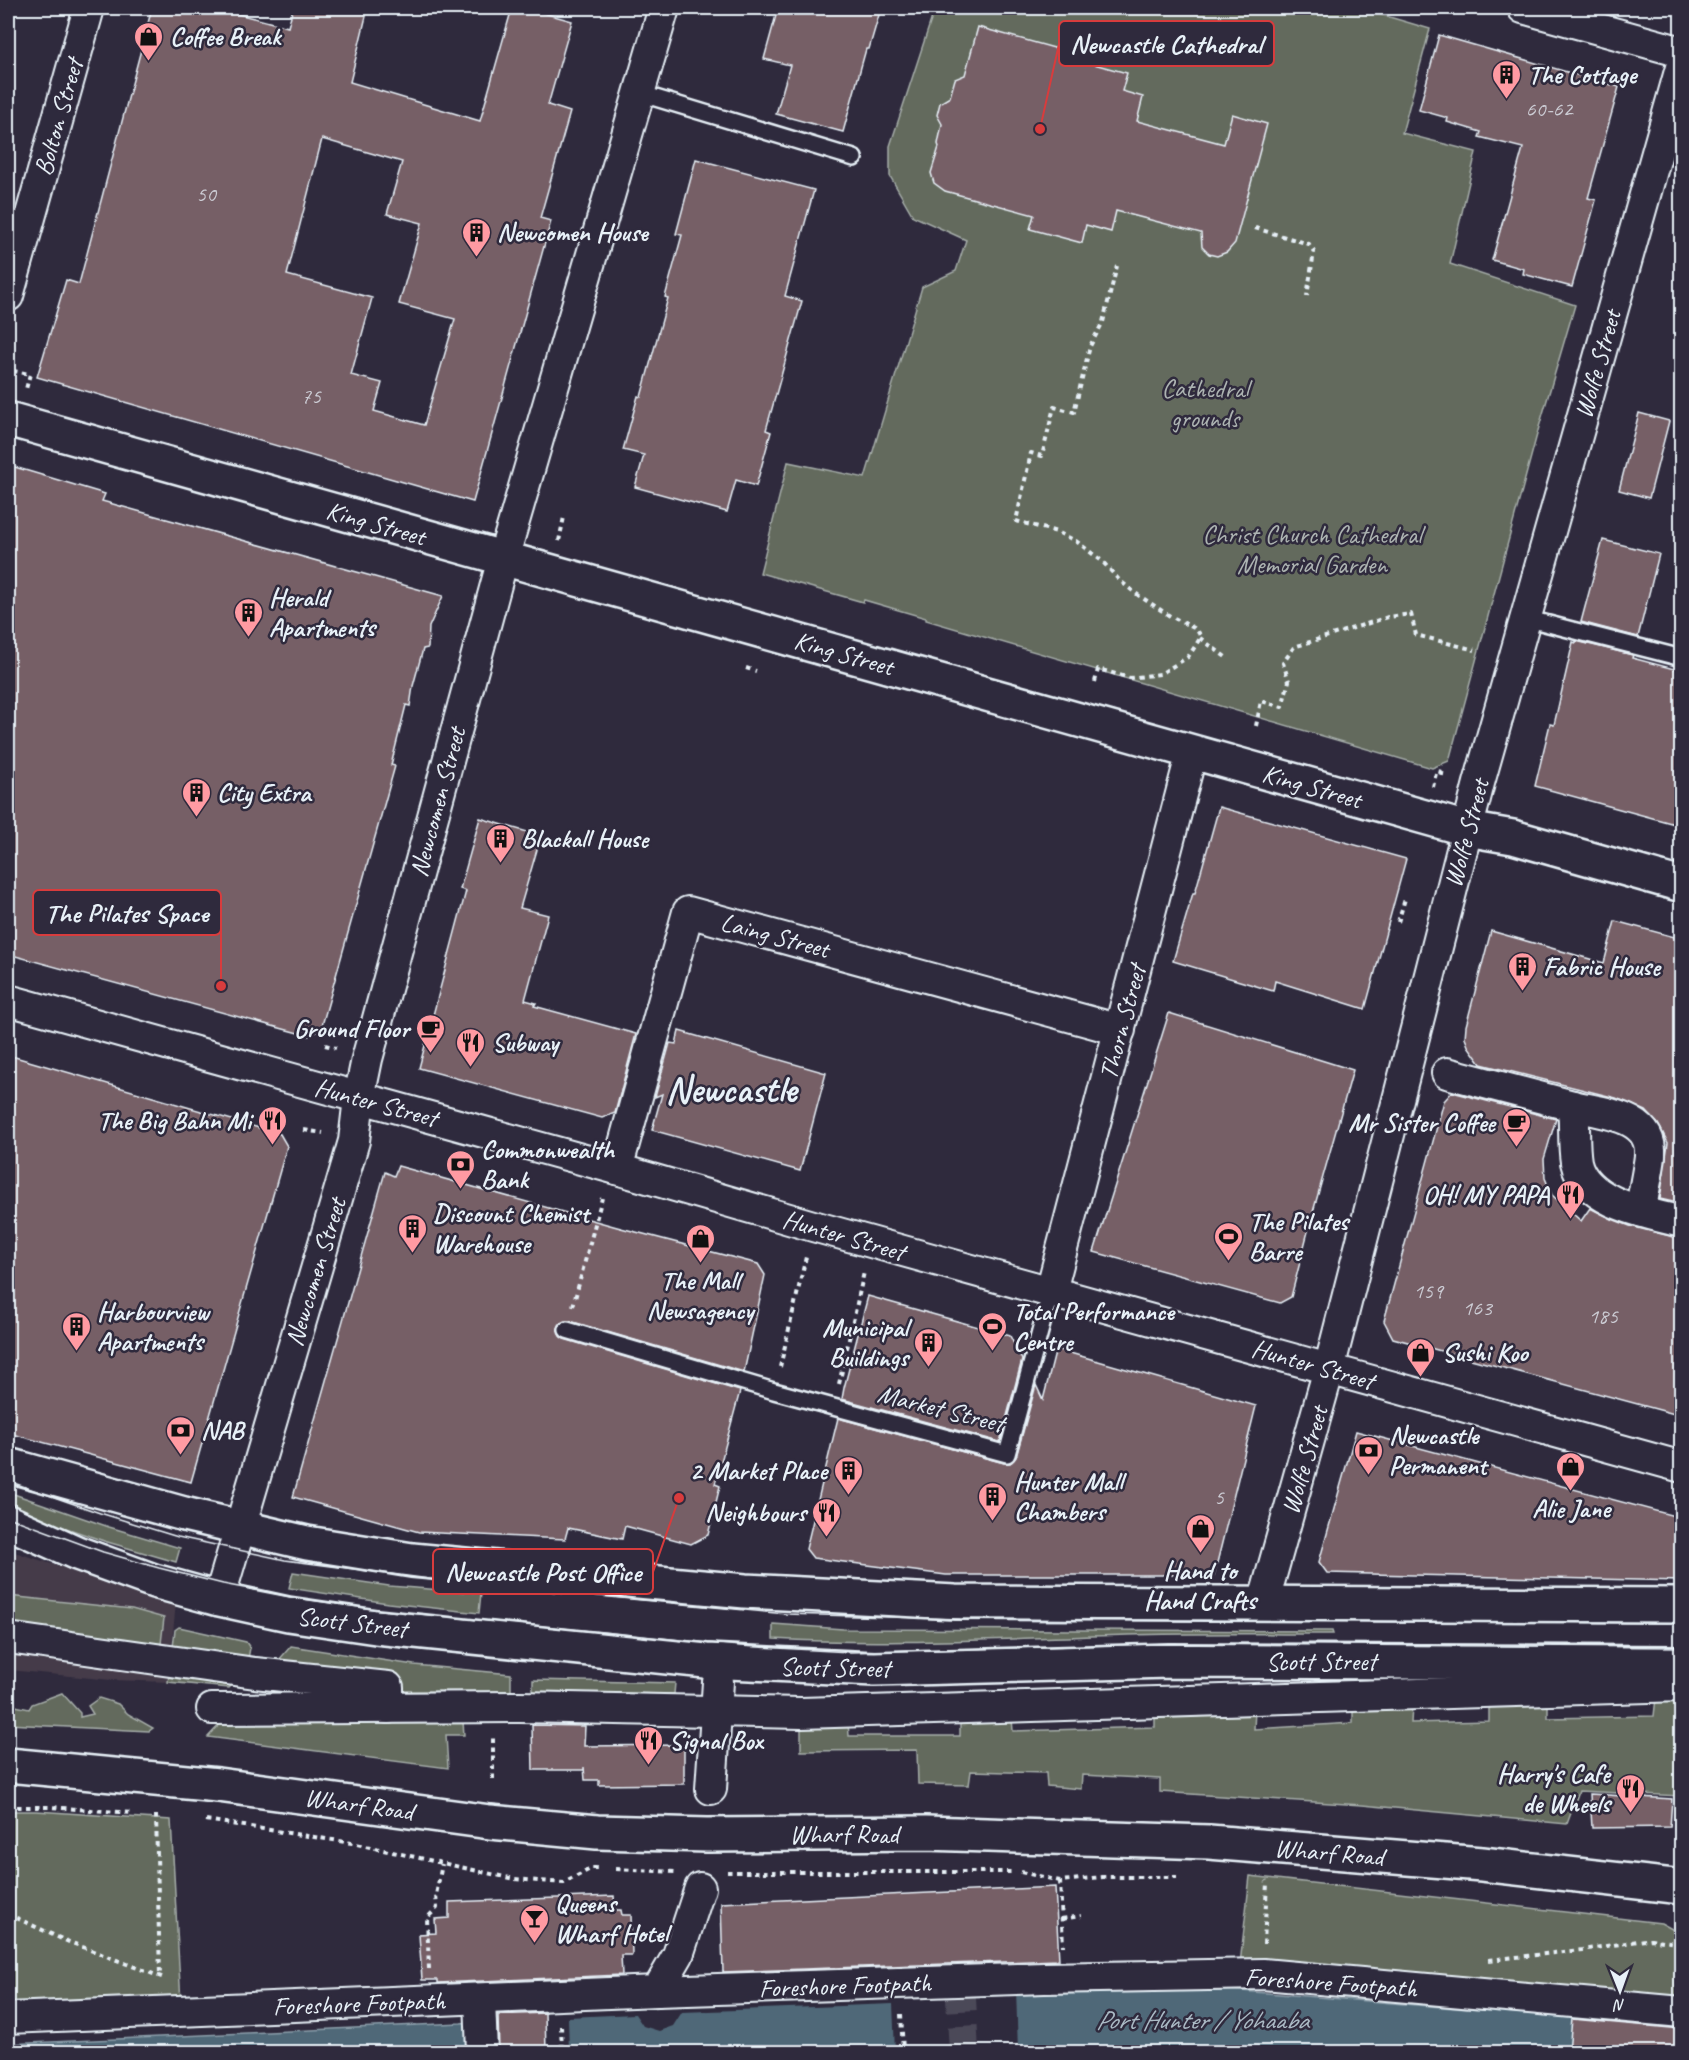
<svg xmlns="http://www.w3.org/2000/svg" width="1689" height="2060" font-family="Caveat,sans-serif">
<style>
.built{fill:#443a49}
.green{fill:#646a5d;stroke:#a6aeaa;stroke-width:1.5}
.water{fill:#4f6878;stroke:#8c9fab;stroke-width:1.5}
.pier{fill:#2f2a3d}
.building{fill:#765e66;stroke:#e8f1f8;stroke-width:1.5;fill-rule:evenodd}
.lines{fill:none;stroke-linecap:round;stroke-linejoin:round}
.street-tunnel{stroke:#4b4859;stroke-width:30;stroke-dasharray:30 15;stroke-linecap:butt}
.lane-casing{stroke:#e8f1f8;stroke-width:20}
.street-casing{stroke:#e8f1f8;stroke-width:34}
.secondary-casing{stroke:#e8f1f8;stroke-width:38}
.path{stroke:#e8f1f8;stroke-width:4;stroke-dasharray:4.5 4.5;stroke-linecap:butt}
.lane{stroke:#2f2a3d;stroke-width:15}
.street{stroke:#2f2a3d;stroke-width:30}
.secondary{stroke:#2f2a3d;stroke-width:33}
.tram{stroke:#e8f1f8;stroke-width:1.5}
.labels{text-anchor:middle;stroke-width:5;stroke-linejoin:round;paint-order:stroke}
.number-label{font-size:22px;fill:#ccccd4}
.poi-label{font-size:26px;font-weight:bold;fill:#e8f1f8;stroke:#2f2a3d;text-anchor:start}
.street-label{font-size:26px;fill:#e8f1f8;stroke:#2f2a3d}
.park-label{font-size:26px;fill:#adb4b2;stroke:#2f2a3d}
.water-label{font-size:27px;font-style:italic;fill:#abbac5;stroke:#2f2a3d}
.town-label{font-size:38px;font-weight:bold;fill:#e8f1f8;stroke:#2f2a3d}
.leader{fill:none;stroke:#d83c3d;stroke-width:2}
.callout-dot{fill:#d83c3d;stroke:#2f2a3d;stroke-width:2}
.callout{fill:#2f2a3d;stroke:#d83c3d;stroke-width:2}
.callout-label{font-size:27px;text-anchor:middle;font-weight:bold;fill:#e8f1f8}
</style>
<rect width="100%" height="100%" fill="#2f2a3d"/>
<filter id="ink" filterUnits="userSpaceOnUse"><feTurbulence type="fractalNoise" baseFrequency=".0167" numOctaves="2"/><feDisplacementMap in="SourceGraphic" scale="12" xChannelSelector="R" yChannelSelector="G"/><feConvolveMatrix kernelMatrix="1 2 1 2 8 2 1 2 1" color-interpolation-filters="sRGB"/></filter>
<g filter="url(#ink)">
<path class="built" d="M8,1550L176,1603L168,1682L111,1680L8,1670Z"/>
<g class="green">
<path d="M935,8H1359L1430,29L1402,133L1476,152L1450,264L1575,305L1539,427L1449,761L1432,768L926,620V618L864,600L863,602L760,573L788,462L865,478L922,287L956,271L966,240L913,216L890,176V146Z"/>
<path d="M8,1492L109,1527L180,1548L176,1562L104,1541L8,1508Z"/>
<path d="M293,1572L389,1586L481,1593L479,1613L388,1603L289,1588Z"/>
<path d="M8,1596L132,1609L164,1618L160,1652L8,1632Z"/>
<path d="M773,1624L843,1629L1332,1631L1333,1634C1265,1634 1196,1633 1128,1635C1010,1638 892,1646 773,1639Z"/>
<path d="M179,1627L246,1642L250,1648L247,1664L172,1655L175,1630Z"/>
<path d="M291,1646L414,1665L511,1674V1692L395,1691L272,1668Z"/>
<path d="M170,1668L239,1678L229,1688L168,1682Z"/>
<path d="M533,1680L675,1683L674,1694L533,1692Z"/>
<path d="M62,1693L80,1713V1717L93,1714L88,1706L99,1698L118,1704L128,1714L153,1728L149,1731L8,1724V1694L11,1705L29,1709L32,1704Z"/>
<path d="M1681,1697V1796L1579,1791L1567,1824L1362,1805L1160,1792V1779L1082,1775L1081,1789L1047,1786L1046,1773L971,1771L969,1785L918,1784L917,1750L801,1751V1724L848,1722L849,1736H960V1720L1012,1718L1013,1731L1155,1727V1714L1255,1710L1254,1729L1353,1723V1708L1412,1706L1411,1723L1489,1721V1703L1548,1701V1718L1654,1716L1656,1698Z"/>
<path d="M223,1721L463,1722L464,1735H446L448,1768L208,1737Z"/>
<path d="M8,1811H36L171,1820L181,2003L8,2011Z"/>
<path d="M1250,1876L1661,1923L1681,1934V2003L1240,1964Z"/>
</g>
<path class="water" d="M1190,1987L1682,2026L1681,2052H8V2044L461,2023L543,2013Z"/>
<path class="pier" d="M1016,1988L1018,2052H895L893,2004L682,2012L673,2026L659,2031L643,2026L635,2014L568,2017L569,2052H471L470,2019L543,2010L770,2002Z"/>
<g class="building">
<path d="M152,8H215L288,27L293,8H368L350,82L480,121L512,8H526L572,21L548,105L570,112L540,218L551,221L473,502L37,377L66,280L79,284ZM322,139L402,162L387,214L422,223L399,304L455,319L424,425L374,411L382,383L351,375L372,298L287,275Z"/>
<path d="M778,8H881L869,49H866L843,132L776,114L790,65L764,59Z"/>
<path d="M978,27L1076,54L1075,59L1127,73L1122,91L1143,97L1137,121L1224,144L1232,114L1267,124L1235,243L1227,252L1217,256L1209,254L1202,247L1201,233L1116,211L1111,232L1086,225L1082,243L1030,229L1034,215L945,191L934,183L931,173L939,147L938,144L942,124L937,115L940,103L950,97L955,79L965,75Z"/>
<path d="M1439,35L1619,87L1588,198L1596,200L1572,287L1523,274L1524,269L1492,260L1523,148L1479,137L1481,132L1447,122L1448,118L1419,110Z"/>
<path d="M696,159L814,190L785,296L802,301L766,430L771,432L756,486L736,480L727,512L635,487L644,455L623,450L638,396L641,397L668,298L665,297L682,235L676,234Z"/>
<path d="M1639,413L1669,421L1649,498L1619,490Z"/>
<path d="M8,465L105,494L102,501L443,596L429,627L428,648L423,649L413,686L410,706L406,705L391,765L395,766L321,1029L309,1036L8,954Z"/>
<path d="M1603,540L1659,554L1638,637L1581,622Z"/>
<path d="M1576,641L1633,655L1632,658L1682,671V826L1535,786L1550,724L1554,725L1573,642L1576,643Z"/>
<path d="M1219,807L1406,859L1365,1009L1275,981L1273,991L1173,961L1193,893H1195Z"/>
<path d="M480,818L541,836L520,908L548,915L525,1000L536,1003L534,1006L636,1034L615,1113L602,1118L419,1068L466,891L460,889Z"/>
<path d="M1615,921L1682,939V1204L1660,1199L1668,1143L1658,1124L1646,1111L1616,1098L1481,1064L1468,1046L1465,1038L1466,1026L1491,931L1604,963Z"/>
<path d="M1169,1013L1353,1070L1313,1212L1291,1297L1280,1303L1094,1252Z"/>
<path d="M679,1031L826,1073L800,1171L652,1130L662,1094L655,1097L670,1043L676,1044Z"/>
<path d="M8,1055L280,1134L287,1146L191,1482L8,1433Z"/>
<path d="M1452,1092L1556,1119L1544,1159L1545,1178L1552,1195L1581,1221L1590,1208L1612,1219L1630,1226L1682,1239V1416L1393,1338L1384,1321L1444,1101Z"/>
<path d="M398,1166L617,1227L758,1264L765,1275L744,1372L570,1321L561,1323L558,1328L560,1336L564,1339L740,1391L715,1484L720,1486L708,1535L691,1544L625,1526L622,1539L568,1528L565,1539L419,1532L293,1497L385,1172L394,1176Z"/>
<path d="M868,1296L1010,1336L1022,1360L1000,1442L842,1399L844,1388Z"/>
<path d="M1056,1349L1256,1406L1214,1575H946L813,1558L806,1549L838,1418L1004,1463H1010L1016,1457L1036,1385L1043,1400Z"/>
<path d="M1356,1431L1682,1518V1581L1327,1573L1319,1562Z"/>
<path d="M532,1725L585,1726L584,1746L684,1745V1784L599,1785V1780H585L584,1767V1770H533Z"/>
<path d="M1590,1794L1672,1799L1670,1827L1592,1828Z"/>
<path d="M1055,1887L1059,1960L723,1972L721,1903Z"/>
<path d="M614,1896L615,1910H621L622,1915H631L632,1955H621L622,1975L438,1983V1980H422L419,1934L436,1933L435,1919L449,1918V1902Z"/>
<path d="M545,2013L546,2052H499L498,2015Z"/>
<path d="M1572,2019L1682,2029V2052H1569Z"/>
</g>
<g class="lines">
<path class="street-tunnel" d="M960,1981L964,2052"/>
<defs>
<g id="lane">
<path d="M639,93L854,158"/>
<path d="M1525,618L1682,658"/>
<path d="M567,1330L774,1391L1007,1454L1051,1291"/>
</g>
<g id="street">
<path d="M1523,8L1682,52"/>
<path d="M8,296L89,8"/>
<path d="M8,1000L617,1169L813,1226L1682,1467"/>
<path d="M1447,1073L1573,1106C1575,1124 1573,1144 1576,1162C1585,1203 1647,1213 1682,1222"/>
<path d="M1573,1106C1602,1113 1653,1115 1650,1156C1648,1174 1643,1192 1641,1211"/>
<path d="M617,1169L688,912L1120,1030"/>
<path d="M1051,1291L1192,752"/>
<path d="M219,1599L354,1141L359,1098L367,1059L503,559L664,8"/>
<path d="M1263,1604L1329,1369L1479,783L1682,64"/>
<path d="M8,1638L255,1673L388,1687V1708"/>
<path d="M212,1709L520,1707L801,1713L1682,1686"/>
<path d="M711,1789L718,1682"/>
<path d="M657,1991L678,1955L700,1888"/>
<path d="M480,1999L482,2052"/>
<path d="M8,2018L657,1991L1044,1978L1263,1974L1682,2012"/>
</g>
<g id="secondary">
<path d="M8,419L1467,829L1513,837L1682,885"/>
<path d="M8,1465L184,1514L307,1543L412,1560L745,1591L955,1602L1682,1605"/>
<path d="M8,1522L77,1553L154,1581L219,1599L288,1614L376,1627L706,1661L874,1669L1169,1661L1682,1663"/>
<path d="M8,1765L218,1785L490,1822L597,1832L707,1835L926,1833L1209,1842L1482,1864L1682,1887"/>
</g>
</defs>
<use href="#lane" class="lane-casing"/>
<use href="#street" class="street-casing"/>
<use href="#secondary" class="secondary-casing"/>
<g class="path">
<path d="M1255,228L1309,244L1314,252L1307,296"/>
<path d="M13,371L30,374L26,389"/>
<path d="M559,541L564,517"/>
<path d="M1200,638L1227,658"/>
<path d="M746,668L756,671"/>
<path d="M1095,682L1098,669L1130,678L1160,674L1188,657L1196,645L1200,638L1199,633L1194,628L1170,616L1138,595L1119,580L1102,561L1076,541L1057,532L1016,521L1031,453L1042,456L1054,407L1074,412L1090,346L1103,322L1117,266"/>
<path d="M1256,726L1261,701L1282,707L1289,681L1283,663L1294,647L1388,617L1411,614L1416,635L1475,650"/>
<path d="M1440,774L1442,765"/>
<path d="M1433,787L1436,773L1448,775"/>
<path d="M1398,922L1405,899"/>
<path d="M325,1045L336,1048"/>
<path d="M304,1130L323,1133"/>
<path d="M573,1306L602,1198"/>
<path d="M780,1367L806,1257"/>
<path d="M839,1384L864,1272"/>
<path d="M493,1779V1738"/>
<path d="M8,1807H49L133,1813"/>
<path d="M156,1815L160,1976"/>
<path d="M206,1820L352,1843L514,1879L564,1883L592,1868H597"/>
<path d="M616,1869L675,1872"/>
<path d="M727,1872H1011"/>
<path d="M1021,1872L1060,1881L1103,1877H1177"/>
<path d="M1060,1881L1063,1946"/>
<path d="M8,1914L64,1940L164,1978"/>
<path d="M1062,1919L1081,1916"/>
<path d="M1264,1944L1267,1882L1266,1881"/>
<path d="M1489,1960L1582,1950L1651,1939L1682,1944"/>
<path d="M429,1969L427,1918L437,1908L436,1895L442,1864"/>
<path d="M901,2014L903,2052"/>
<path d="M561,2026L562,2052"/>
</g>
<use href="#lane" class="lane"/>
<use href="#street" class="street"/>
<use href="#secondary" class="secondary"/>
<g class="tram">
<path d="M8,1481L100,1513L178,1537L285,1560L445,1581L786,1614L960,1619L1682,1623"/>
<path d="M8,1517L103,1552L159,1568L223,1584L295,1598L380,1610L740,1646L850,1652L1153,1644L1682,1647"/>
</g>
</g>
</g>
<defs>
<symbol id="shop-pin" viewBox="-11 -11 22 30"><path d="M0 17L-7.5 6A9.5 9.5 0 1 1 7.5 6Z" fill="#ff9aa2" stroke="#2f2a3d"/><path d="M-5-2.5h2.3a2.7 3.5 0 0 1 5.4 0H5L5.5 6h-11ZM-1.5-2.5h3a1.5 2.3 0 0 0-3 0Z" fill="#111"/></symbol>
<symbol id="building-pin" viewBox="-11 -11 22 30"><path d="M0 17L-7.5 6A9.5 9.5 0 1 1 7.5 6Z" fill="#ff9aa2" stroke="#2f2a3d"/><path d="M-4-6H4V6H1V3H-1V6H-4ZM-2.5-4.3h1.7v1.8h-1.7ZM.8-4.3h1.7v1.8H.8ZM-2.5-1h1.7V.8h-1.7ZM.8-1h1.7V.8H.8Z" fill="#111"/></symbol>
<symbol id="cafe-pin" viewBox="-11 -11 22 30"><path d="M0 17L-7.5 6A9.5 9.5 0 1 1 7.5 6Z" fill="#ff9aa2" stroke="#2f2a3d"/><path d="M-5.5-4.5H6V0H3Q3 3.5 0 3.5H-2.5Q-5.5 3.5-5.5 0ZM3-3.2v2h1.7v-2ZM-6 4.5H4V6H-6Z" fill="#111"/></symbol>
<symbol id="restaurant-pin" viewBox="-11 -11 22 30"><path d="M0 17L-7.5 6A9.5 9.5 0 1 1 7.5 6Z" fill="#ff9aa2" stroke="#2f2a3d"/><path d="M-5-6h1v4h1v-4h1v4h1v-4h1v5L-1.5 .5V6h-2V.5L-5-1ZM5-6V6H3V1.5H1.5Q1.5-4 5-6Z" fill="#111"/></symbol>
<symbol id="bank-pin" viewBox="-11 -11 22 30"><path d="M0 17L-7.5 6A9.5 9.5 0 1 1 7.5 6Z" fill="#ff9aa2" stroke="#2f2a3d"/><path d="M-6-4H6V4H-6ZM0-2.3a2.3 2.3 0 1 0 0 4.6a2.3 2.3 0 1 0 0-4.6Z" fill="#111"/></symbol>
<symbol id="stadium-pin" viewBox="-11 -11 22 30"><path d="M0 17L-7.5 6A9.5 9.5 0 1 1 7.5 6Z" fill="#ff9aa2" stroke="#2f2a3d"/><path d="M0-5a6.5 5 0 1 0 0 10a6.5 5 0 1 0 0-10ZM-3.5-1.8h7v3.6h-7Z" fill="#111"/></symbol>
<symbol id="bar-pin" viewBox="-11 -11 22 30"><path d="M0 17L-7.5 6A9.5 9.5 0 1 1 7.5 6Z" fill="#ff9aa2" stroke="#2f2a3d"/><path d="M-6-5H6L.8 .8V4.5H3.5V6h-7V4.5H-.8V.8Z" fill="#111"/></symbol>
</defs>
<g fill-rule="evenodd">
<use href="#shop-pin" x="132" y="20" width="33" height="45"/>
<use href="#building-pin" x="1490" y="58" width="33" height="45"/>
<use href="#building-pin" x="460" y="216" width="33" height="45"/>
<use href="#building-pin" x="232" y="596" width="33" height="45"/>
<use href="#building-pin" x="180" y="776" width="33" height="45"/>
<use href="#building-pin" x="484" y="822" width="33" height="45"/>
<use href="#building-pin" x="1506" y="950" width="33" height="45"/>
<use href="#cafe-pin" x="414" y="1012" width="33" height="45"/>
<use href="#restaurant-pin" x="454" y="1026" width="33" height="45"/>
<use href="#restaurant-pin" x="256" y="1104" width="33" height="45"/>
<use href="#cafe-pin" x="1500" y="1106" width="33" height="45"/>
<use href="#bank-pin" x="444" y="1148" width="33" height="45"/>
<use href="#restaurant-pin" x="1554" y="1178" width="33" height="45"/>
<use href="#building-pin" x="396" y="1212" width="33" height="45"/>
<use href="#stadium-pin" x="1212" y="1220" width="33" height="45"/>
<use href="#shop-pin" x="684" y="1222" width="33" height="45"/>
<use href="#building-pin" x="60" y="1310" width="33" height="45"/>
<use href="#stadium-pin" x="976" y="1310" width="33" height="45"/>
<use href="#building-pin" x="912" y="1326" width="33" height="45"/>
<use href="#shop-pin" x="1404" y="1336" width="33" height="45"/>
<use href="#bank-pin" x="164" y="1414" width="33" height="45"/>
<use href="#bank-pin" x="1352" y="1434" width="33" height="45"/>
<use href="#shop-pin" x="1554" y="1450" width="33" height="45"/>
<use href="#building-pin" x="832" y="1454" width="33" height="45"/>
<use href="#building-pin" x="976" y="1480" width="33" height="45"/>
<use href="#restaurant-pin" x="810" y="1496" width="33" height="45"/>
<use href="#shop-pin" x="1184" y="1512" width="33" height="45"/>
<use href="#restaurant-pin" x="632" y="1724" width="33" height="45"/>
<use href="#restaurant-pin" x="1614" y="1772" width="33" height="45"/>
<use href="#bar-pin" x="518" y="1902" width="33" height="45"/>
</g>
<g class="labels">
<g class="number-label">
<text x="1549" y="116">60-62</text>
<text x="206" y="201">50</text>
<text x="311" y="403">75</text>
<text x="1428" y="1298">159</text>
<text x="1477" y="1315">163</text>
<text x="1603" y="1323">185</text>
<text x="1219" y="1504">5</text>
</g>
<g class="poi-label">
<text x="170" y="45">Coffee Break</text>
<text x="1528" y="83">The Cottage</text>
<text x="497" y="241">Newcomen House</text>
<text x="269" y="606">Herald<tspan x="269" dy="30">Apartments</tspan></text>
<text x="217" y="801">City Extra</text>
<text x="521" y="847">Blackall House</text>
<text x="1543" y="975">Fabric House</text>
<text x="409" y="1037" text-anchor="end">Ground Floor</text>
<text x="492" y="1051">Subway</text>
<text x="251" y="1129" text-anchor="end">The Big Bahn Mi</text>
<text x="1495" y="1131" text-anchor="end">Mr Sister Coffee</text>
<text x="481" y="1158">Commonwealth<tspan x="481" dy="30">Bank</tspan></text>
<text x="1549" y="1203" text-anchor="end">OH! MY PAPA</text>
<text x="433" y="1222">Discount Chemist<tspan x="433" dy="30">Warehouse</tspan></text>
<text x="1249" y="1230">The Pilates<tspan x="1249" dy="30">Barre</tspan></text>
<text x="700" y="1289" text-anchor="middle">The Mall<tspan x="700" dy="30">Newsagency</tspan></text>
<text x="97" y="1320">Harbourview<tspan x="97" dy="30">Apartments</tspan></text>
<text x="1013" y="1320">Total Performance<tspan x="1013" dy="30">Centre</tspan></text>
<text x="908" y="1336" text-anchor="end">Municipal<tspan x="908" dy="30">Buildings</tspan></text>
<text x="1442" y="1361">Sushi Koo</text>
<text x="201" y="1439">NAB</text>
<text x="1389" y="1444">Newcastle<tspan x="1389" dy="30">Permanent</tspan></text>
<text x="827" y="1479" text-anchor="end">2 Market Place</text>
<text x="1014" y="1490">Hunter Mall<tspan x="1014" dy="30">Chambers</tspan></text>
<text x="1571" y="1517" text-anchor="middle">Alie Jane</text>
<text x="806" y="1521" text-anchor="end">Neighbours</text>
<text x="1200" y="1579" text-anchor="middle">Hand to<tspan x="1200" dy="30">Hand Crafts</tspan></text>
<text x="669" y="1749">Signal Box</text>
<text x="1610" y="1782" text-anchor="end">Harry's Cafe<tspan x="1610" dy="30">de Wheels</tspan></text>
<text x="555" y="1912">Queens<tspan x="555" dy="30">Wharf Hotel</tspan></text>
</g>
<g class="street-label">
<text transform="translate(58 117) rotate(-74)" y="9">Bolton Street</text>
<text transform="translate(1597 364) rotate(-74)" y="9">Wolfe Street</text>
<text transform="translate(376 523) rotate(16)" y="9">King Street</text>
<text transform="translate(844 653) rotate(16)" y="9">King Street</text>
<text transform="translate(1312 786) rotate(16)" y="9">King Street</text>
<text transform="translate(437 802) rotate(-75)" y="9">Newcomen Street</text>
<text transform="translate(1466 833) rotate(-75)" y="9">Wolfe Street</text>
<text transform="translate(775 935) rotate(15)" y="9">Laing Street</text>
<text transform="translate(1122 1022) rotate(-75)" y="9">Thorn Street</text>
<text transform="translate(376 1102) rotate(15)" y="9">Hunter Street</text>
<text transform="translate(844 1235) rotate(16)" y="9">Hunter Street</text>
<text transform="translate(315 1272) rotate(-73)" y="9">Newcomen Street</text>
<text transform="translate(1313 1364) rotate(16)" y="9">Hunter Street</text>
<text transform="translate(941 1408) rotate(14)" y="9">Market Street</text>
<text transform="translate(1304 1460) rotate(-74)" y="9">Wolfe Street</text>
<text transform="translate(352 1622) rotate(7)" y="9">Scott Street</text>
<text x="1321" y="1670">Scott Street</text>
<text transform="translate(835 1667) rotate(1)" y="9">Scott Street</text>
<text transform="translate(359 1804) rotate(8)" y="9">Wharf Road</text>
<text x="844" y="1843">Wharf Road</text>
<text transform="translate(1329 1852) rotate(5)" y="9">Wharf Road</text>
<text transform="translate(1331 1982) rotate(4)" y="9">Foreshore Footpath</text>
<text transform="translate(845 1985) rotate(-2)" y="9">Foreshore Footpath</text>
<text transform="translate(359 2003) rotate(-2)" y="9">Foreshore Footpath</text>
</g>
<g class="park-label">
<text x="1205" y="397">Cathedral<tspan x="1205" dy="30">grounds</tspan></text>
<text x="1312" y="543">Christ Church Cathedral<tspan x="1312" dy="30">Memorial Garden</tspan></text>
</g>
<g class="water-label">
<text x="1202" y="2029">Port Hunter / Yohaaba</text>
</g>
<g class="town-label">
<text x="731" y="1102">Newcastle</text>
</g>
</g>
<path class="leader" d="M1040 129L1059 44M221 986L221 912M679 1498L653 1572"/>
<g class="callout-dot">
<circle cx="1040" cy="129" r="6"/>
<circle cx="221" cy="986" r="6"/>
<circle cx="679" cy="1498" r="6"/>
</g>
<g class="callout">
<rect x="1059" y="21" width="215" height="45" rx="6"/>
<rect x="33" y="890" width="188" height="45" rx="6"/>
<rect x="433" y="1549" width="220" height="45" rx="6"/>
</g>
<g class="callout-label">
<text x="1166" y="53">Newcastle Cathedral</text>
<text x="127" y="922">The Pilates Space</text>
<text x="543" y="1581">Newcastle Post Office</text>
</g>
<rect width="1689" height="2060" fill="none" stroke="#2f2a3d" stroke-width="30"/>
<rect x="15" y="15" width="1659" height="2030" fill="none" stroke="#e8f1f8" stroke-width="2" filter="url(#ink)"/>
<g transform="translate(1620 1991) rotate(179)" stroke="#2f2a3d" stroke-width="4.5" paint-order="stroke">
<path d="M0-4.5L10 22L0 15L-10 22Z" fill="#e8f1f8"/>
<text y="-9" font-size="16" font-weight="bold" text-anchor="middle" fill="#e8f1f8">N</text>
</g>
</svg>
